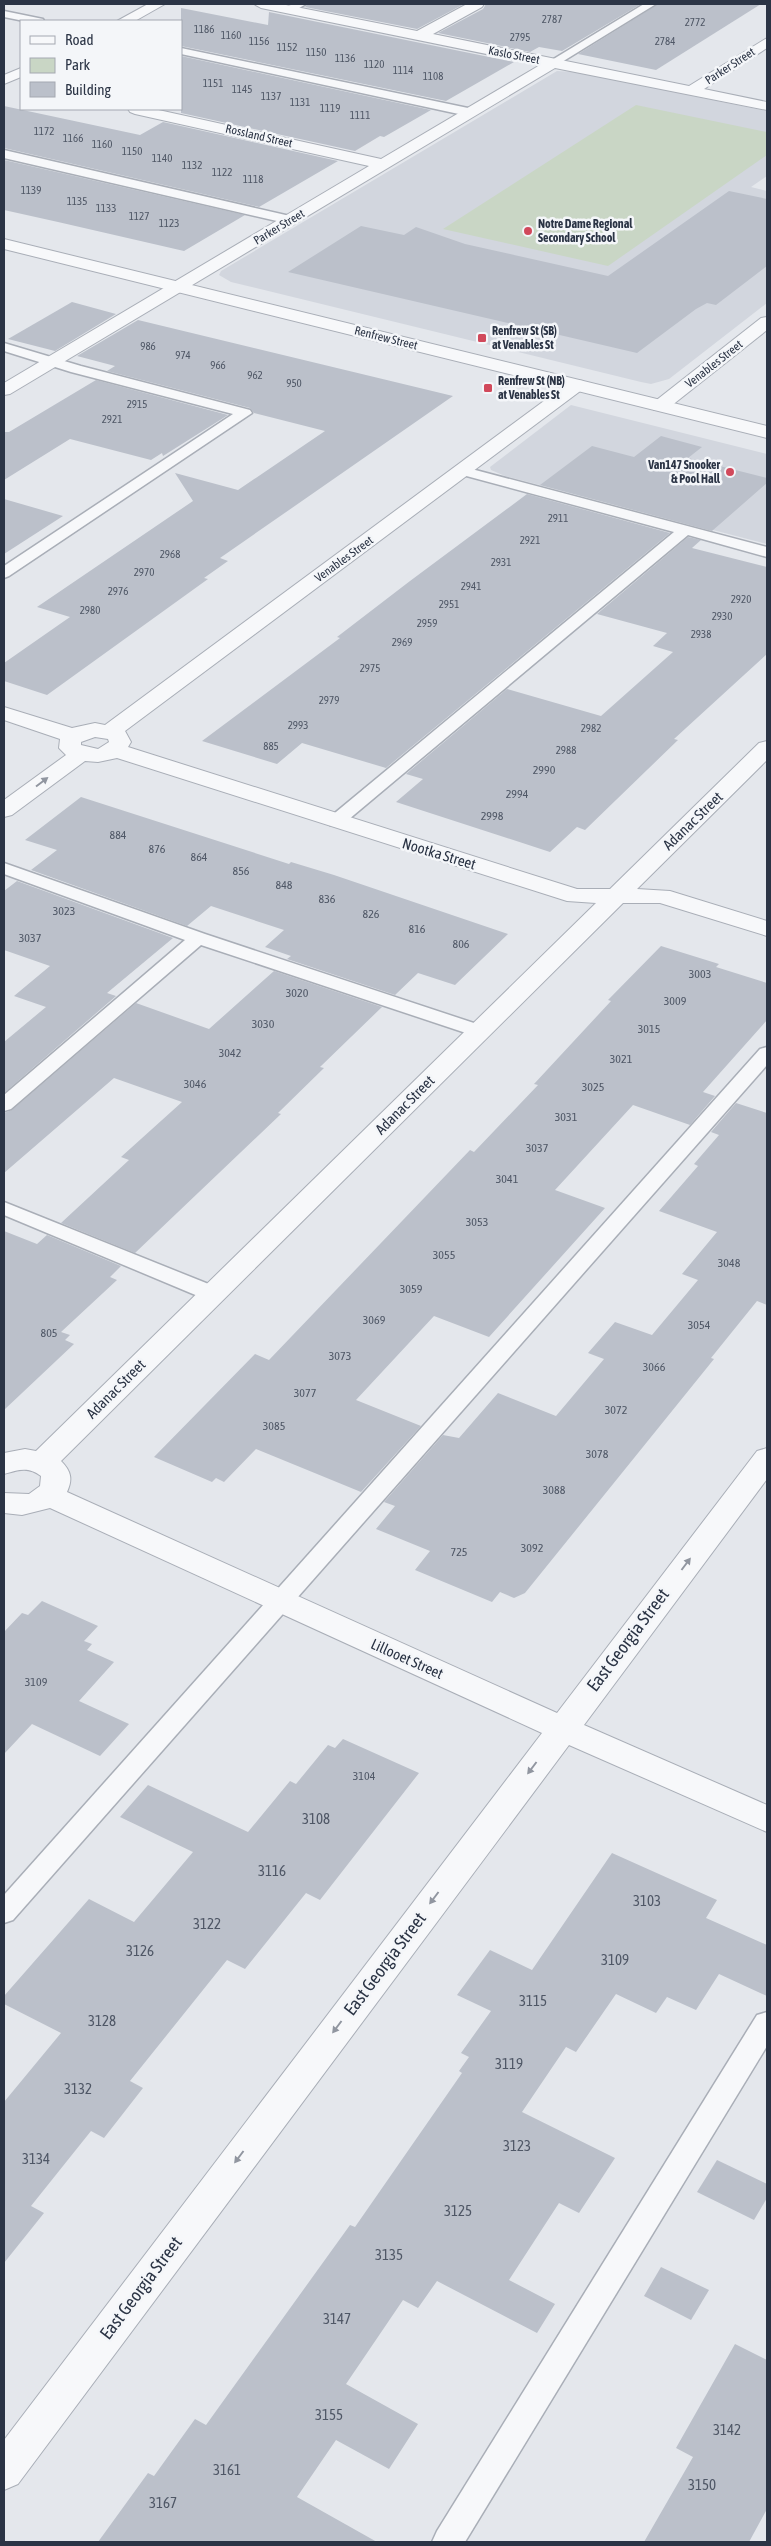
<svg xmlns="http://www.w3.org/2000/svg" width="771" height="2546" font-family="'Asap Condensed',sans-serif">
<style>
.built{fill:#d2d6de}
.green{fill:#c9d6c5}
.building{fill:#bbc0ca}
.lines{fill:none;stroke-linecap:round;stroke-linejoin:round}
.service-casing{stroke:#a9aeb7;stroke-width:3}
.minor-casing{stroke:#a9aeb7;stroke-width:2}
.tertiary-casing{stroke:#a9aeb7;stroke-width:2}
.service{fill:#f7f8fa;fill-rule:evenodd}
.minor{fill:#f7f8fa;fill-rule:evenodd}
.tertiary{fill:#f7f8fa;fill-rule:evenodd}
.oneway{fill:#9196a0}
.poi-dot{fill:#d1495b;stroke:#f4f6f9;stroke-width:2}
.labels{text-anchor:middle;stroke-width:5;stroke-linejoin:round;paint-order:stroke}
.far-number-label{font-size:11px;fill:#4f5766}
.far-street-label{font-size:12px;fill:#2b3445;stroke:#f4f6f9}
.far-poi-label{font-size:12px;font-weight:bold;fill:#2b3445;stroke:#f4f6f9;text-anchor:start}
.number-label{font-size:12px;fill:#4f5766}
.street-label{font-size:15px;fill:#2b3445;stroke:#f4f6f9}
.near-number-label{font-size:15px;fill:#4f5766}
.near-street-label{font-size:18px;fill:#2b3445;stroke:#f4f6f9}
</style>
<rect width="100%" height="100%" fill="#e4e7ec"/>
<g class="built">
<path d="M557,71L575,72L767,111V176L751,187L767,191V303L669,379L651,384L641,382L231,282L219,275L221,271Z"/>
<path d="M571,405L767,454V544L505,476L491,470L490,467Z"/>
</g>
<path class="green" d="M636,105L767,132V155L608,266L443,229Z"/>
<g class="building">
<path d="M308,4H464L417,29L305,7Z"/>
<path d="M486,4H641L562,51L539,47L530,52L438,33L483,9Z"/>
<path d="M658,4H761L656,70L578,54Z"/>
<path d="M181,8L268,25L269,12L514,62L446,101L181,46Z"/>
<path d="M181,56L431,110L384,137L380,136L355,151L181,113Z"/>
<path d="M4,106L140,135L163,122L338,161L259,207L4,148Z"/>
<path d="M4,160L245,215L184,251L58,222L4,210Z"/>
<path d="M729,191L767,199V266L716,305L707,303L696,309L637,353L288,272L361,226L404,235L416,227L465,244L608,276Z"/>
<path d="M72,302L116,314L55,351L8,339Z"/>
<path d="M138,320L453,396L220,558L228,561L204,578L208,579L47,695L4,681V663L70,617L37,607L193,501L175,473L238,490L325,431L254,413L250,408L107,371L115,366L77,356Z"/>
<path d="M96,380L228,415L163,456L162,453L151,460L70,439L4,480V432H9Z"/>
<path d="M661,436L702,447L688,458L767,478V483L712,531L540,485L592,446L634,457Z"/>
<path d="M527,494L670,533L386,768L302,743L277,764L202,741L340,638L337,637L410,581Z"/>
<path d="M4,499L63,516L4,554Z"/>
<path d="M688,537L701,540L692,548L767,567V654L674,739L678,740L585,830L577,827L550,852L396,802L423,779L406,774L507,689L601,716L673,652L653,646L667,633L597,614Z"/>
<path d="M81,797L289,864L291,862L334,875L508,934L455,985L418,973L395,995L287,959L291,956L265,947L284,930L211,906L187,926L31,870L57,850L25,840Z"/>
<path d="M17,881L173,938L107,993L116,996L4,1093V1042L46,1007L14,996L50,966L4,950V891Z"/>
<path d="M661,946L719,964L716,967L767,983V1020L703,1092L715,1096L690,1125L633,1105L555,1190L605,1208L489,1337L434,1316L356,1400L421,1426L361,1492L256,1449L224,1482L216,1478L212,1482L154,1457L255,1354L269,1360L470,1150L474,1152L538,1085L534,1084L611,1001L608,1000Z"/>
<path d="M274,971L382,1007L320,1067L324,1068L278,1113L281,1114L135,1253L61,1223L129,1160L121,1157L182,1102L114,1078L4,1173V1113L12,1110L136,1003L209,1029Z"/>
<path d="M736,1103L767,1113V1305L757,1301L711,1358L714,1359L525,1593L514,1598L500,1592L492,1602L415,1570L430,1551L376,1529L395,1506L384,1502L443,1435L459,1438L498,1393L556,1416L604,1359L588,1353L615,1322L652,1335L698,1280L682,1274L717,1232L659,1211L698,1166L694,1164L719,1135L711,1132Z"/>
<path d="M4,1231L37,1244L47,1235L121,1266L110,1277L117,1280L61,1332L70,1335L65,1340L74,1344L4,1410Z"/>
<path d="M42,1601L98,1626L84,1641L92,1644L87,1650L114,1662L79,1701L129,1724L100,1756L32,1724L4,1754V1632L22,1613L28,1615Z"/>
<path d="M343,1739L419,1773L320,1900L306,1893L245,1969L227,1960L130,2081L143,2088L104,2138L91,2131L31,2206L44,2213L4,2263V2102L61,2033L4,2004V1996L89,1899L134,1922L193,1852L120,1817L148,1785L248,1832L290,1781L296,1784L328,1745L335,1748Z"/>
<path d="M612,1853L717,1900L706,1918L767,1945V1996L719,1974L696,2010L667,1997L656,2013L616,1994L576,2052L566,2047L522,2112L615,2158L579,2213L559,2203L509,2280L555,2304L537,2333L437,2281L418,2308L403,2300L346,2384L418,2424L389,2469L336,2440L297,2497L377,2542H98L148,2473L154,2476L195,2419L206,2425L350,2225L355,2227L462,2073L459,2071L469,2057L461,2053L491,2011L457,1995L490,1950L532,1970Z"/>
<path d="M717,2160L767,2184V2198L754,2220L697,2192Z"/>
<path d="M661,2267L709,2290L691,2320L644,2296Z"/>
<path d="M735,2344L767,2360V2509L749,2542H644L693,2457L676,2448Z"/>
</g>
<g class="lines">
<defs>
<g id="service">
<path d="M293,4H306L294,11H286V7Z"/>
<path d="M644,4H656L557,65L553,66L547,63Z"/>
<path d="M4,11L43,19L44,21H24L4,17Z"/>
<path d="M181,48L468,108L474,112L468,116L181,54Z"/>
<path d="M4,150L290,216L296,220L290,224L4,158Z"/>
<path d="M4,343L81,366L250,410L252,413L9,576L4,578V566L233,414L71,372L4,351Z"/>
<path d="M464,467L767,547V557L688,535L342,825H330L327,821L330,817L674,532L459,474L457,471Z"/>
<path d="M4,863L205,934L486,1027L489,1031L486,1035H472L201,945L11,1109L4,1111V1095L185,940L4,874Z"/>
<path d="M767,1047V1065L13,1920L4,1923V1895L760,1049Z"/>
<path d="M4,1202L221,1289L224,1294L221,1299L213,1301L205,1299L4,1215Z"/>
<path d="M767,2012V2046L465,2542H432L437,2531L757,2015Z"/>
</g>
<g id="minor">
<path d="M148,4H165L135,21H117Z"/>
<path d="M254,4H281L417,31L467,4H484L482,7L433,34L689,86L767,38V48L704,89L767,102V110L555,68L10,394L4,395V383L369,166L135,114L130,112L128,109H154L381,159L540,65L261,8Z"/>
<path d="M21,68V77L4,84V75Z"/>
<path d="M767,317V330L666,410H654L651,406L654,402L761,318Z"/>
<path d="M577,380L583,381L586,385L583,389L125,731L131,742L128,747L577,889H610L759,743L767,741V760L637,889L670,891L767,921V936L660,903H623L61,1461C71,1471 73,1479 67,1492L557,1713L757,1451L767,1448V1479L584,1725L767,1805V1832L569,1745L18,2484L4,2490V2440L542,1733L50,1508L22,1515L4,1513V1493L29,1494L40,1486L41,1476C28,1466 18,1470 4,1474V1453L25,1449L36,1451L596,903L567,901L117,758L98,762L85,761L12,815L4,817V800L66,755L59,748L60,739L4,720V707L72,728L95,723L105,725L571,381ZM95,737L108,739L109,742L98,749L81,745V742Z"/>
</g>
<path id="tertiary" d="M4,239L767,426V438L4,249Z"/>
</defs>
<use href="#service" class="service-casing"/>
<use href="#minor" class="minor-casing"/>
<use href="#tertiary" class="tertiary-casing"/>
<use href="#service" class="service"/>
<use href="#minor" class="minor"/>
<use href="#tertiary" class="tertiary"/>
</g>
<defs><path id="oneway-solid" d="M-6-.8H1V-3.2L6.5 0L1 3.2V.8H-6Z" transform="scale(1.25)"/></defs>
<g class="oneway">
<use href="#oneway-solid" transform="translate(42 782) rotate(-37)"/>
<use href="#oneway-solid" transform="translate(686 1564) rotate(-53)"/>
<use href="#oneway-solid" transform="translate(532 1768) rotate(127)"/>
<use href="#oneway-solid" transform="translate(434 1898) rotate(127)"/>
<use href="#oneway-solid" transform="translate(337 2027) rotate(127)"/>
<use href="#oneway-solid" transform="translate(239 2157) rotate(127)"/>
</g>
<g class="poi-dot">
<circle cx="528" cy="231" r="5"/>
<rect x="477" y="333" width="10" height="10" rx="2.5"/>
<rect x="483" y="383" width="10" height="10" rx="2.5"/>
<circle cx="730" cy="472" r="5"/>
</g>
<g class="labels">
<g class="far-number-label">
<text x="552" y="23">2787</text>
<text x="695" y="26">2772</text>
<text x="204" y="33">1186</text>
<text x="231" y="39">1160</text>
<text x="520" y="41">2795</text>
<text x="259" y="45">1156</text>
<text x="665" y="45">2784</text>
<text x="287" y="51">1152</text>
<text x="316" y="56">1150</text>
<text x="345" y="62">1136</text>
<text x="374" y="68">1120</text>
<text x="403" y="74">1114</text>
<text x="433" y="80">1108</text>
<text x="213" y="87">1151</text>
<text x="242" y="93">1145</text>
<text x="271" y="100">1137</text>
<text x="300" y="106">1131</text>
<text x="330" y="112">1119</text>
<text x="360" y="119">1111</text>
<text x="44" y="135">1172</text>
<text x="73" y="142">1166</text>
<text x="102" y="148">1160</text>
<text x="132" y="155">1150</text>
<text x="162" y="162">1140</text>
<text x="192" y="169">1132</text>
<text x="222" y="176">1122</text>
<text x="253" y="183">1118</text>
<text x="31" y="194">1139</text>
<text x="77" y="205">1135</text>
<text x="106" y="212">1133</text>
<text x="139" y="220">1127</text>
<text x="169" y="227">1123</text>
<text x="148" y="350">986</text>
<text x="183" y="359">974</text>
<text x="218" y="369">966</text>
<text x="255" y="379">962</text>
<text x="294" y="387">950</text>
<text x="137" y="408">2915</text>
<text x="112" y="423">2921</text>
<text x="558" y="522">2911</text>
<text x="530" y="544">2921</text>
<text x="170" y="558">2968</text>
<text x="501" y="566">2931</text>
<text x="144" y="576">2970</text>
<text x="471" y="590">2941</text>
<text x="118" y="595">2976</text>
<text x="741" y="603">2920</text>
<text x="449" y="608">2951</text>
<text x="90" y="614">2980</text>
<text x="722" y="620">2930</text>
<text x="427" y="627">2959</text>
<text x="701" y="638">2938</text>
<text x="402" y="646">2969</text>
<text x="370" y="672">2975</text>
<text x="329" y="704">2979</text>
<text x="298" y="729">2993</text>
<text x="591" y="732">2982</text>
<text x="271" y="750">885</text>
<text x="566" y="754">2988</text>
</g>
<g class="far-street-label">
<text transform="translate(514 55) rotate(11)" y="4">Kaslo Street</text>
<text transform="translate(730 66) rotate(-33)" y="4">Parker Street</text>
<text transform="translate(259 136) rotate(13)" y="4">Rossland Street</text>
<text transform="translate(279 227) rotate(-31)" y="4">Parker Street</text>
<text transform="translate(386 338) rotate(14)" y="4">Renfrew Street</text>
<text transform="translate(714 364) rotate(-38)" y="4">Venables Street</text>
<text transform="translate(344 559) rotate(-36)" y="4">Venables Street</text>
</g>
<g class="far-poi-label">
<text x="538" y="228">Notre Dame Regional<tspan x="538" dy="14">Secondary School</tspan></text>
<text x="492" y="335">Renfrew St (SB)<tspan x="492" dy="14">at Venables St</tspan></text>
<text x="498" y="385">Renfrew St (NB)<tspan x="498" dy="14">at Venables St</tspan></text>
<text x="720" y="469" text-anchor="end">Van147 Snooker<tspan x="720" dy="14">&amp; Pool Hall</tspan></text>
</g>
<g class="number-label">
<text x="544" y="774">2990</text>
<text x="517" y="798">2994</text>
<text x="492" y="820">2998</text>
<text x="118" y="839">884</text>
<text x="157" y="853">876</text>
<text x="199" y="861">864</text>
<text x="241" y="875">856</text>
<text x="284" y="889">848</text>
<text x="327" y="903">836</text>
<text x="64" y="915">3023</text>
<text x="371" y="918">826</text>
<text x="417" y="933">816</text>
<text x="30" y="942">3037</text>
<text x="461" y="948">806</text>
<text x="700" y="978">3003</text>
<text x="297" y="997">3020</text>
<text x="675" y="1005">3009</text>
<text x="263" y="1028">3030</text>
<text x="649" y="1033">3015</text>
<text x="230" y="1057">3042</text>
<text x="621" y="1063">3021</text>
<text x="195" y="1088">3046</text>
<text x="593" y="1091">3025</text>
<text x="566" y="1121">3031</text>
<text x="537" y="1152">3037</text>
<text x="507" y="1183">3041</text>
<text x="477" y="1226">3053</text>
<text x="444" y="1259">3055</text>
<text x="729" y="1267">3048</text>
<text x="411" y="1293">3059</text>
<text x="374" y="1324">3069</text>
<text x="699" y="1329">3054</text>
<text x="49" y="1337">805</text>
<text x="340" y="1360">3073</text>
<text x="654" y="1371">3066</text>
<text x="305" y="1397">3077</text>
<text x="616" y="1414">3072</text>
<text x="274" y="1430">3085</text>
<text x="597" y="1458">3078</text>
<text x="554" y="1494">3088</text>
<text x="532" y="1552">3092</text>
<text x="459" y="1556">725</text>
<text x="36" y="1686">3109</text>
<text x="364" y="1780">3104</text>
</g>
<g class="street-label">
<text transform="translate(693 821) rotate(-44)" y="5">Adanac Street</text>
<text transform="translate(439 854) rotate(17)" y="5">Nootka Street</text>
<text transform="translate(405 1105) rotate(-45)" y="5">Adanac Street</text>
<text transform="translate(116 1389) rotate(-45)" y="5">Adanac Street</text>
<text transform="translate(407 1659) rotate(24)" y="5">Lillooet Street</text>
</g>
<g class="near-number-label">
<text x="316" y="1824">3108</text>
<text x="272" y="1876">3116</text>
<text x="647" y="1906">3103</text>
<text x="207" y="1929">3122</text>
<text x="140" y="1956">3126</text>
<text x="615" y="1965">3109</text>
<text x="533" y="2006">3115</text>
<text x="102" y="2026">3128</text>
<text x="509" y="2069">3119</text>
<text x="78" y="2094">3132</text>
<text x="517" y="2151">3123</text>
<text x="36" y="2164">3134</text>
<text x="458" y="2216">3125</text>
<text x="389" y="2260">3135</text>
<text x="337" y="2324">3147</text>
<text x="329" y="2420">3155</text>
<text x="727" y="2435">3142</text>
<text x="227" y="2475">3161</text>
<text x="702" y="2490">3150</text>
<text x="163" y="2508">3167</text>
</g>
<g class="near-street-label">
<text transform="translate(628 1640) rotate(-53)" y="6">East Georgia Street</text>
<text transform="translate(385 1964) rotate(-53)" y="6">East Georgia Street</text>
<text transform="translate(141 2288) rotate(-53)" y="6">East Georgia Street</text>
</g>
</g>
<rect width="771" height="2546" fill="none" stroke="#2b3445" stroke-width="10"/>
<rect x="20" y="20" width="162" height="90" fill="#f4f6f9" stroke="#a4a8b1"/>
<rect x="30" y="36" width="25" height="8" fill="#f7f8fa" stroke="#a4a8b1"/>
<text x="65" y="45" font-size="15" fill="#2b3445">Road</text>
<rect x="30" y="58" width="25" height="15" fill="#c9d6c5" stroke="#a4a8b1"/>
<text x="65" y="70" font-size="15" fill="#2b3445">Park</text>
<rect x="30" y="82" width="25" height="15" fill="#bbc0ca" stroke="#a4a8b1"/>
<text x="65" y="95" font-size="15" fill="#2b3445">Building</text>
</svg>
